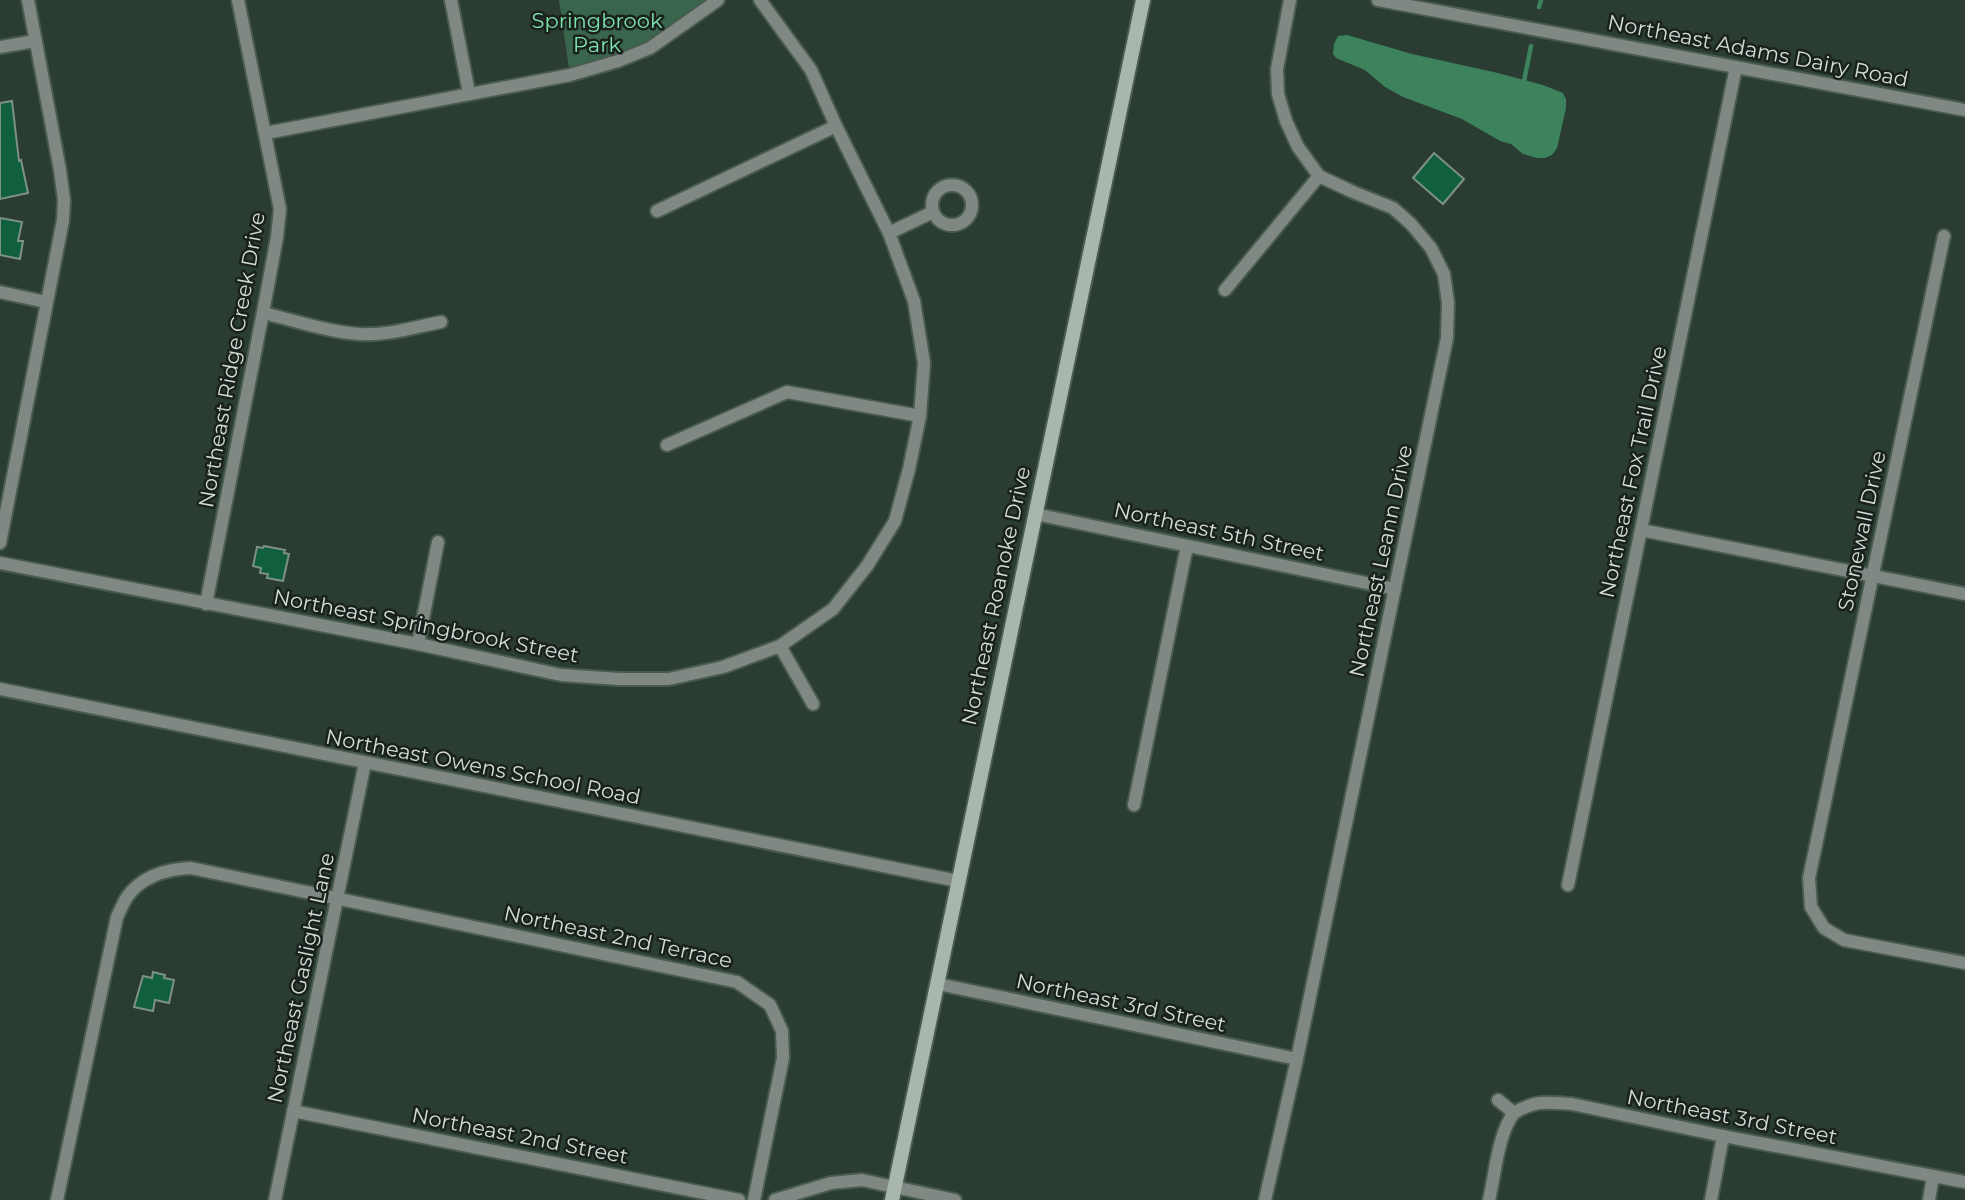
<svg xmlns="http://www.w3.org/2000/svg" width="1965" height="1200" font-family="Montserrat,sans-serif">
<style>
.green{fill:#3a654d}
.water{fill:#3b825d}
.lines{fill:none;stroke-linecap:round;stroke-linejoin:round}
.stream{stroke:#3b825d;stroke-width:4.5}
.building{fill:#105f3d;stroke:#7d9185;stroke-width:2}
.street-casing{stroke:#495a4f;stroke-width:16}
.secondary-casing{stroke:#495a4f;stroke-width:18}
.street{stroke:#808883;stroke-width:12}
.secondary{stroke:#a8b6ad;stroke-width:14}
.labels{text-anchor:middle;stroke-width:5;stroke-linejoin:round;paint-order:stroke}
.park-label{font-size:21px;fill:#7fe3ad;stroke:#1a211d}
.street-label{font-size:21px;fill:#d1dcd5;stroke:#1a211d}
</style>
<rect width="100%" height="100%" fill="#2b3d32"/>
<path class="green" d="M559,0H718L650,48L570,75Z"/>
<path class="water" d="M1347,35L1412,54L1498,73L1543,85L1563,93L1566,99V108L1557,148L1552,155L1545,158H1537L1523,154L1511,144L1500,141L1462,119L1403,97L1385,87L1365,70L1336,58L1333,54L1334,44L1338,36Z"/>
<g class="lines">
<g class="stream">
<path d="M1539,7L1541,0"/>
<path d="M1524,81L1531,46"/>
</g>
</g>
<g class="building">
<path d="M12,101L19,161L21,160L28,193L0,199V103Z"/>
<path d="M1434,153L1464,179L1443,204L1413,178Z"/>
<path d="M0,218L22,222L18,241H23L20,259L0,255Z"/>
<path d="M264,546L285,550L284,553L289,554L283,581L267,578L268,574L260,573L261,568L253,566L257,547L263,548Z"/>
<path d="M153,972L165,975L164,978L174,980L169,1003L155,1000L153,1011L134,1007L143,976L152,978Z"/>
</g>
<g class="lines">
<defs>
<g id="street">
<path d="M451,0L469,93"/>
<path d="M1378,0L1965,110"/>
<path d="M0,47L35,41"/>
<path d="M266,133L570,75L618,61L650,48L718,0"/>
<circle cx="952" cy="205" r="20"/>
<path d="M657,211L836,126"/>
<path d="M889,233L933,212"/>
<path d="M1944,236L1809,878L1811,907L1824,928L1844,940L1965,963"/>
<path d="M1225,290L1319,176"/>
<path d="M0,292L46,302"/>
<path d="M263,313C294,320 327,332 360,334C387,336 415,327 441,322"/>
<path d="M667,445L787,392L920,416"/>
<path d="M1035,514L1395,589"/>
<path d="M1641,530L1965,594"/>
<path d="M0,543L63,220L64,200L60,170L28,0"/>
<path d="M0,563L418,644L561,675L619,679H669L723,667L780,646L833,609L867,566L895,521L909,469L920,416L924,363L914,301L889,233L836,126L811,70L760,0"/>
<path d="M206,604L264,307L277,237L280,209L238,0"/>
<path d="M418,644L438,542"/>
<path d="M780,646L813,704"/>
<path d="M0,689L958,881"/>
<path d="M1134,805L1187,546"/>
<path d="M1568,885L1736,67"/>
<path d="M938,984L1297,1059"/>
<path d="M1498,1100L1514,1113C1535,1100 1547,1102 1572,1104L1723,1136L1965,1182"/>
<path d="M293,1111L739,1200"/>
<path d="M57,1200L117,917C120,911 123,903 127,897C142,876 166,869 191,868L737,982L770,1005L782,1031L783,1058L754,1200"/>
<path d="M275,1200L365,763"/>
<path d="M775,1200L831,1183L862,1180L955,1200"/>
<path d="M1265,1200L1297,1059L1447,338L1448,303L1444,274L1431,248L1411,224L1393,208L1353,192L1319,176L1298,147L1286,121L1278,94L1277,69L1290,0"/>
<path d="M1489,1200C1495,1175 1498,1133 1514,1113"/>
<path d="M1711,1200L1723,1136"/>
<path d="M1929,1200L1933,1176"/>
</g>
<path id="secondary" d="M892,1200L1143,0"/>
</defs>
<use href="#street" class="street-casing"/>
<use href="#secondary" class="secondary-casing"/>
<use href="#street" class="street"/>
<use href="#secondary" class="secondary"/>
</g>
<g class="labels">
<g class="park-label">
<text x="597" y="28">Springbrook<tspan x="597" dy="24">Park</tspan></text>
</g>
<g class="street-label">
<text transform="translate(1758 51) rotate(11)" y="7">Northeast Adams Dairy Road</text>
<text transform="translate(232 360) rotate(-80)" y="7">Northeast Ridge Creek Drive</text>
<text transform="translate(1633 472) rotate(-78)" y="7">Northeast Fox Trail Drive</text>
<text transform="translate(1862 531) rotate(-78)" y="7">Stonewall Drive</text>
<text transform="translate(1219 532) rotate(12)" y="7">Northeast 5th Street</text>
<text transform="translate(1381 561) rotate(-78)" y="7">Northeast Leann Drive</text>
<text transform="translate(996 596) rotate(-78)" y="7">Northeast Roanoke Drive</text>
<text transform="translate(426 626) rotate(11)" y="7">Northeast Springbrook Street</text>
<text transform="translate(483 767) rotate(11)" y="7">Northeast Owens School Road</text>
<text transform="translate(618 937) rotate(12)" y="7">Northeast 2nd Terrace</text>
<text transform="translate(301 978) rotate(-78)" y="7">Northeast Gaslight Lane</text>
<text transform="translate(1121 1003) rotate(12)" y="7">Northeast 3rd Street</text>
<text transform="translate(1732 1117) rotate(11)" y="7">Northeast 3rd Street</text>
<text transform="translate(520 1136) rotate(11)" y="7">Northeast 2nd Street</text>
</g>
</g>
</svg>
